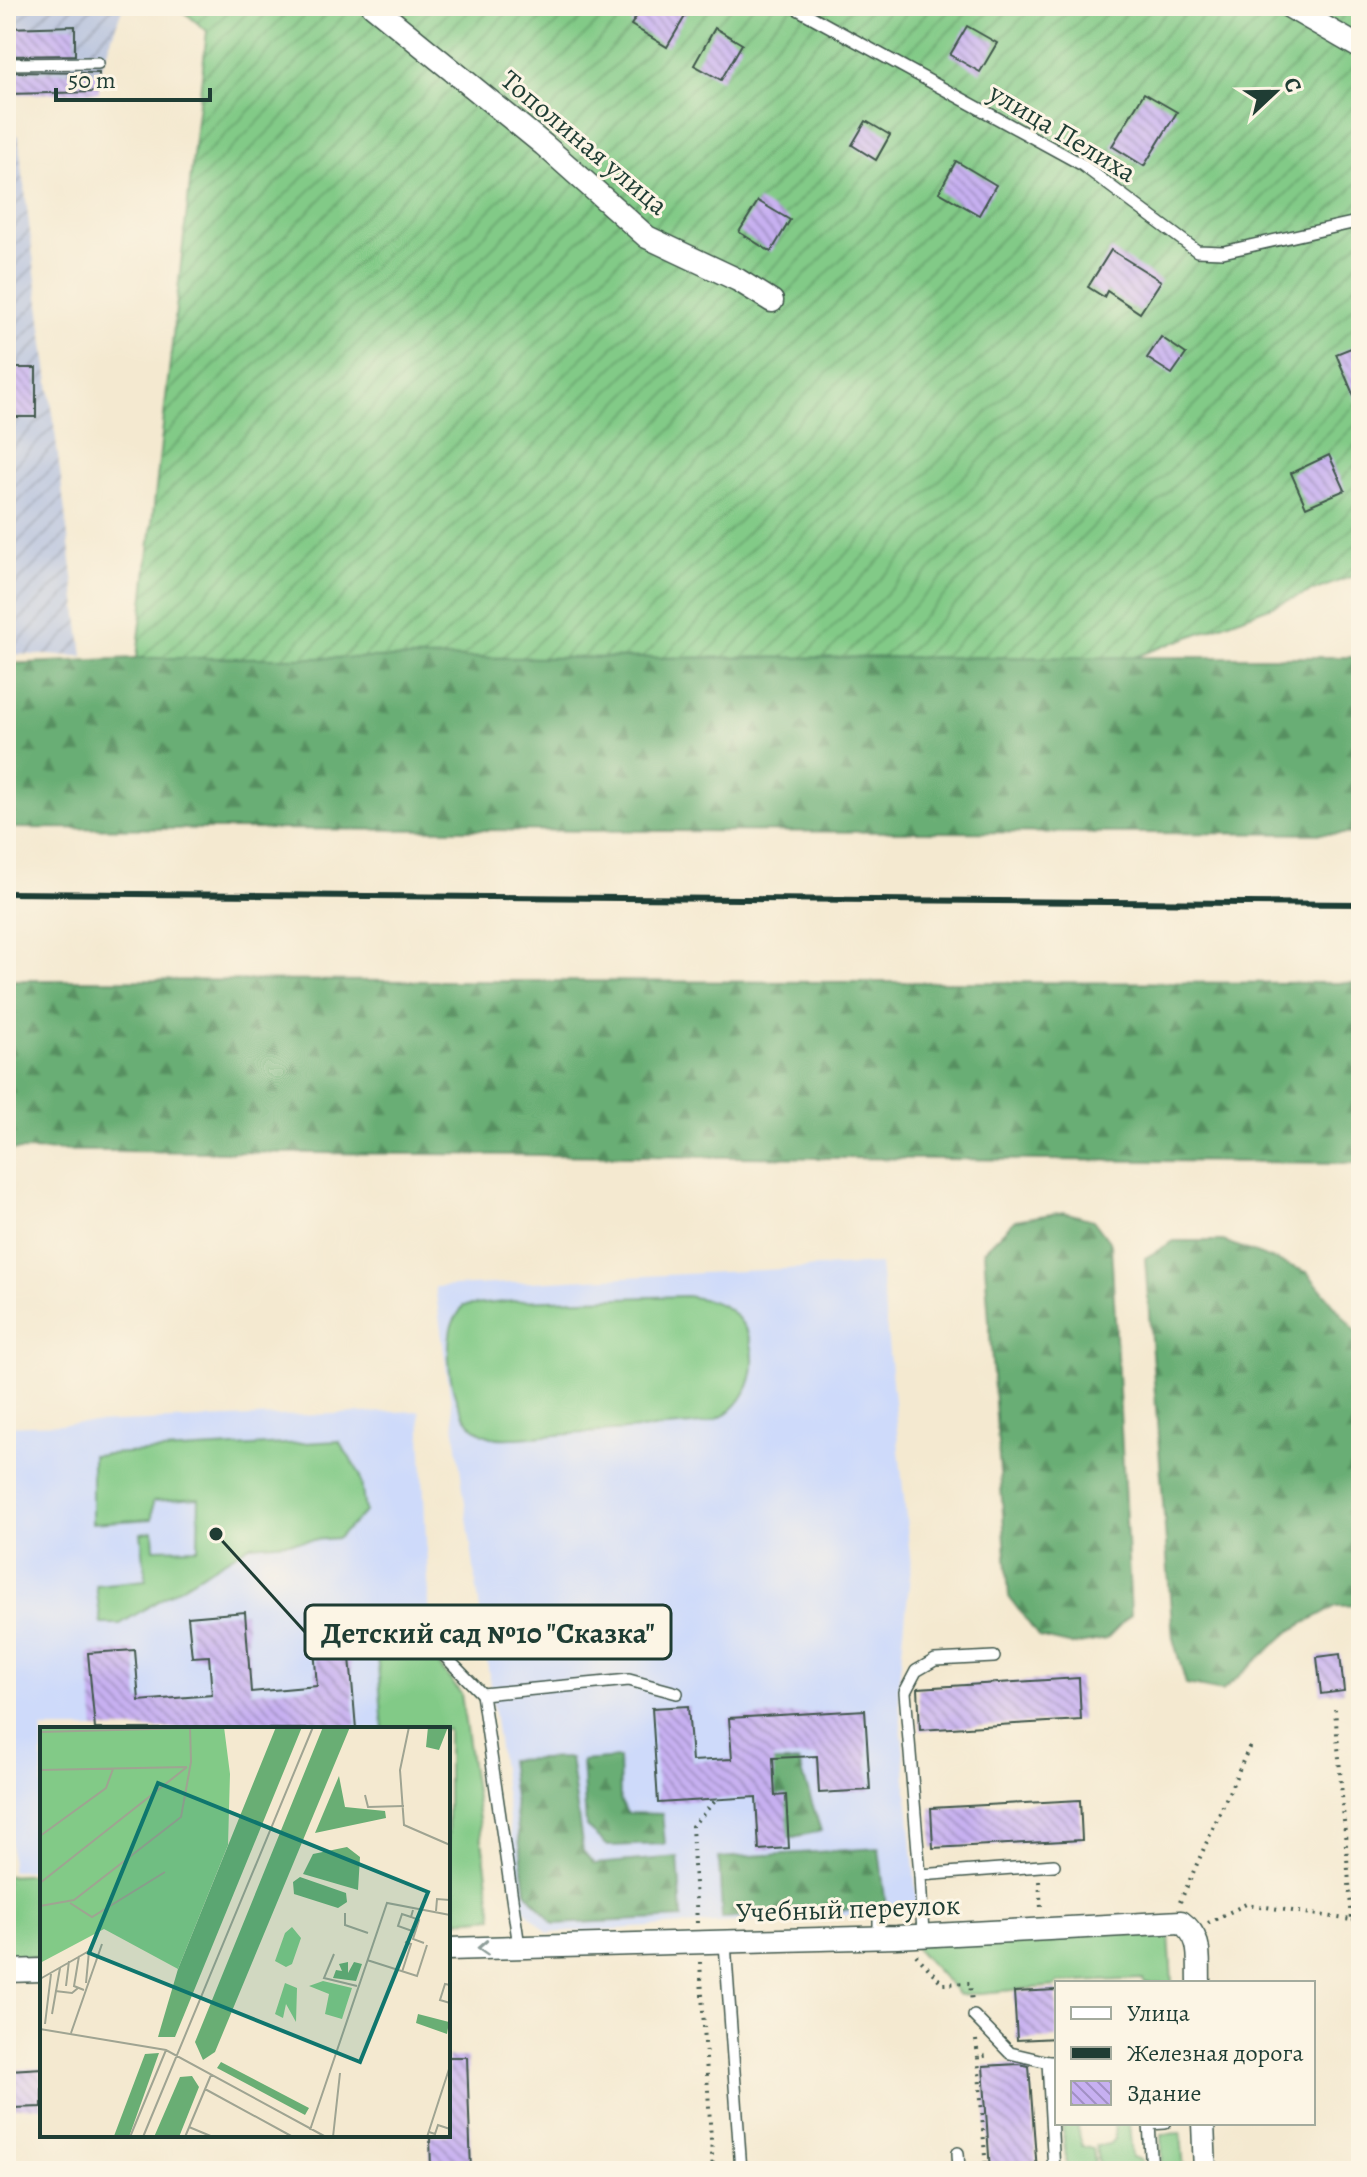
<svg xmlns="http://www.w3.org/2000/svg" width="1367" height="2177" font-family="Alegreya,serif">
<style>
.built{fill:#cedafa}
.industrial{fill:url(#industrial-furrows)}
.grass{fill:#82ca87;stroke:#50845e;stroke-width:2}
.forest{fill:url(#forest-firs);stroke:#447654;stroke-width:2}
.garden{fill:url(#garden-furrows);stroke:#50845e;stroke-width:2}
.building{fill:url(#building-back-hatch)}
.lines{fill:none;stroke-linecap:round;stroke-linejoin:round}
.lane-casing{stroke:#3f574b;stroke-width:14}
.street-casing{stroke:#3f574b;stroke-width:25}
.path{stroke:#3f574b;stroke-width:4;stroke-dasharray:2 6;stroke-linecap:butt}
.lane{stroke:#fff;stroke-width:11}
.street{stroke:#fff;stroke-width:22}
.rail{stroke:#1f3d34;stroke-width:6}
.oneway{stroke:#8f9e9a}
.labels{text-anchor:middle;stroke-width:6;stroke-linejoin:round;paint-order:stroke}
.street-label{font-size:28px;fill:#1f3d34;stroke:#fcf5e5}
.inset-road{fill:none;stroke:#9fa492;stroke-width:2}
.view{fill:#0f766e;fill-opacity:0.15;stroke:#0f766e;stroke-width:4}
.inset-edge{fill:none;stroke:#1f3d34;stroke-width:4}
.leader{fill:none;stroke:#1f3d34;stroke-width:3}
.callout-dot{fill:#1f3d34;stroke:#fcf5e5;stroke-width:3}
.callout{fill:#fcf5e5;stroke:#1f3d34;stroke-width:3}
.callout-label{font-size:30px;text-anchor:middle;font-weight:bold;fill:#1f3d34}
</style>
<defs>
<pattern id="industrial-furrows" width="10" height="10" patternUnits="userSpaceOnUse" patternTransform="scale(2)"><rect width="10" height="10" fill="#b9c4de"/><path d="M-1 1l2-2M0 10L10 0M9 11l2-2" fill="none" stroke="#96a0b5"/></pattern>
<pattern id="forest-firs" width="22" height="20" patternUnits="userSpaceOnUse" patternTransform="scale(2)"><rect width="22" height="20" fill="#69ae74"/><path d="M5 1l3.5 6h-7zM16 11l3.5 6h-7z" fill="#568f60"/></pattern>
<pattern id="garden-furrows" width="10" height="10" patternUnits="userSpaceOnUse" patternTransform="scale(2)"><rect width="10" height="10" fill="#82ca87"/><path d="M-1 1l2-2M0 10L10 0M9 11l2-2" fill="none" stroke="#6aa56f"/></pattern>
<pattern id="building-back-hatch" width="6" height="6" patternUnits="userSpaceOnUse" patternTransform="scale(2)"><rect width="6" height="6" fill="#c7b0f1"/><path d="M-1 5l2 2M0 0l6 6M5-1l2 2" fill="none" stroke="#a190c4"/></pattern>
</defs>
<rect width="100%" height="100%" fill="#fcf5e5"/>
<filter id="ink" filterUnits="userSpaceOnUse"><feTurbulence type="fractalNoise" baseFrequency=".0125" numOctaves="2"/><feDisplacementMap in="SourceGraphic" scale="16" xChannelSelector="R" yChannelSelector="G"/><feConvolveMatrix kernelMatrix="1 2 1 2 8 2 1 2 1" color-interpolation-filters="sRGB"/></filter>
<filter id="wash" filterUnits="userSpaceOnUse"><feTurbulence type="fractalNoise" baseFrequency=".006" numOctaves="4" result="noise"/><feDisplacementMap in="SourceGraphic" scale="32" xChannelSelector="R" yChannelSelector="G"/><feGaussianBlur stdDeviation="1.8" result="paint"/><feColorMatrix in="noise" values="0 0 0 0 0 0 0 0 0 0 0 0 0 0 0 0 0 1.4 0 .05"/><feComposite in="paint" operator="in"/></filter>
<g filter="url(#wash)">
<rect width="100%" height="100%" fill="#f4e9d0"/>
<g class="built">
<path d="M880,1264L911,1566L898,1688L917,1904L908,1912L548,1933L521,1906L435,1287Z"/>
<path d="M420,1411L435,1729H42V1870L11,1871L6,1655V1426Z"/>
</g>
<g class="industrial">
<path d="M6,6H123L99,73V92L6,94Z"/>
<path d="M18,135L83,656L6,654V136Z"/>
</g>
<g class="grass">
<path d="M686,1296C703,1299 720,1301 733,1313C766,1343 757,1401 717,1419C710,1423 700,1424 693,1425L517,1438C509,1438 499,1439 492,1437C452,1427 444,1362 451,1328C453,1321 459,1313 463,1306L515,1301Z"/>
<path d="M339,1441L360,1474L365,1512L338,1538L250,1545L120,1624H101L96,1585L146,1580L141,1533L153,1531L154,1549L198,1548L199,1498L153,1501L152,1519L92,1523V1455Z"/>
<path d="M397,1610L461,1694L493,1917L448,1921V1729H383L375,1625L383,1615Z"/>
<path d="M42,1874V1957L12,1958L6,1949V1876Z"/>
<path d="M1162,1927L1169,1934L1172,1983H1145L1143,1979L1057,1983V1986L959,1995L910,1942Z"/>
<path d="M1062,2123H1079L1078,2129L1082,2146L1093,2149L1096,2171L1067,2169Z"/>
<path d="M1114,2123H1129L1132,2157L1142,2160L1143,2167L1135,2171H1100L1096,2146L1110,2144L1115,2139Z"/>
<path d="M1181,2133L1184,2171H1162V2134Z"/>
</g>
<g class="forest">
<path d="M1361,657V834L6,828V664L137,658Z"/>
<path d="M6,980L1361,983V1163L6,1150Z"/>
<path d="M1064,1212L1093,1220L1111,1244L1131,1614L1106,1639L1073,1645L1039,1637L1009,1597L984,1251L1015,1220Z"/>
<path d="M1174,1241H1223L1307,1272L1361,1338V1605L1336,1606L1290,1631L1222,1691L1186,1684L1173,1638L1145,1258Z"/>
<path d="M570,1758L583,1851L594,1864L678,1857L682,1918L554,1924L526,1891L509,1760Z"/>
<path d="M619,1758L620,1800L627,1813L662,1814L665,1844L608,1846L586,1827L582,1761Z"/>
<path d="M763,1762H799L821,1831L774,1841Z"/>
<path d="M879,1848L886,1907L722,1918L719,1858Z"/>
</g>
<path class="garden" d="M177,6H1361V573L1135,657L137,658L207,31Z"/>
<g id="blocks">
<g class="building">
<path d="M643,6H676L687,13L667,47L631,25Z"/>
<path d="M75,26V55L6,56V28Z"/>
<path d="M967,26L997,43L980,72L950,55Z"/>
<path d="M715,28L742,44L721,80L694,65Z"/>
<path d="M6,72L99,73V92L6,94Z"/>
<path d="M1144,93L1177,112L1144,166L1112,146Z"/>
<path d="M866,121L890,135L876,160L852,145Z"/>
<path d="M956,161L996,185L979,215L939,192Z"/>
<path d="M758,201L790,220L771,252L739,232Z"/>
<path d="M1111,250L1161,281L1140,313L1107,291L1104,297L1088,287Z"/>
<path d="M1161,337L1186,354L1172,374L1147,358Z"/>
<path d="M1361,344V413L1336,354Z"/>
<rect x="6" y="368" width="30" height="49"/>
<path d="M1329,455L1345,490L1306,507L1291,473Z"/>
<path d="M245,1612L251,1692L317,1686L314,1648L349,1645L356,1729H95L88,1653L135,1650L139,1701L212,1695L209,1656L192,1657L188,1617Z"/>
<path d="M1340,1654L1344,1691L1321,1694L1317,1657Z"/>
<path d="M1079,1678L1081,1720L920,1730L918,1688Z"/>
<path d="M688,1706L692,1761L732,1759L729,1718L865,1710L870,1790L819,1793L817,1756L773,1758L775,1796L786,1795L789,1848L759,1850L756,1797L658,1803L652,1708Z"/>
<path d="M1080,1800L1082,1840L933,1848L931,1808Z"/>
<path d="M1057,1990V2038L1017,2040L1014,1992Z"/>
<path d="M448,2057H467L471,2171H431L430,2135H448Z"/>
<path d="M1019,2064L1029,2066L1037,2171H990L983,2066Z"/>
<path d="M42,2068V2107L12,2108L10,2070Z"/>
</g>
</g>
</g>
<g filter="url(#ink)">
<use href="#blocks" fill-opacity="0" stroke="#3f574b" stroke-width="2"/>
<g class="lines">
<defs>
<g id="lane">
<path d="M792,6L1081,164L1197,251L1223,252L1361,221"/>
<path d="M6,64L98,63"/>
<path d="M431,1642L482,1694"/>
<path d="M920,1875L905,1692L916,1671L935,1660L994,1657"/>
<path d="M879,1914V1937"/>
<path d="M923,1935L920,1875L1054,1865"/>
<path d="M725,1943L741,2171"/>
<path d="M519,1946L482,1694L629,1680L677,1693"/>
<path d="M974,2016L1010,2053L1048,2062"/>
<path d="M958,2153L959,2171"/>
<path d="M1054,2171L1048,2062H1057"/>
<path d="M1152,2171L1149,2124L1165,2123"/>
</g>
<g id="street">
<path d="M373,6L544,145L647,237L738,280L772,301"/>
<path d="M1288,6L1361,48"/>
<path d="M448,1949L897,1937L1181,1922C1203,1938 1198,1957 1199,1983"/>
<path d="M6,1971L42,1970"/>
<path d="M1203,2123L1205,2171"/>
</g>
</defs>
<use href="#lane" class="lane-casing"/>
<use href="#street" class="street-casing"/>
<g class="path">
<path d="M1039,1881L1041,1908"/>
<path d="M1180,1902L1251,1743"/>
<path d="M1352,1920H1361"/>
<path d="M697,1923L692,1826L717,1799"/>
<path d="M1208,1923L1246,1904L1352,1920L1335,1709"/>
<path d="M916,1955L943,1984L970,1983L972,2003"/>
<path d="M700,1962L713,2171"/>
<path d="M976,2040L978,2057"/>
<path d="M986,2171L978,2057L991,2055"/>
</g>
<use href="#lane" class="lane"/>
<use href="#street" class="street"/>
<path class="rail" d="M6,893L1361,904"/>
</g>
<defs><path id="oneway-chevron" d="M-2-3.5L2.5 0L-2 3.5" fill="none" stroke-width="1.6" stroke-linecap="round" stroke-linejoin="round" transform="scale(2)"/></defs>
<use class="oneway" href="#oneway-chevron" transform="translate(483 1948) rotate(177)"/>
</g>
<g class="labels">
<g class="street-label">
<text transform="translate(1063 132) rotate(31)" y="10">улица Пелиха</text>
<text transform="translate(585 142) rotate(40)" y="10">Тополиная улица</text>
<text transform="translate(848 1908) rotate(-2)" y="10">Учебный переулок</text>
</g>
</g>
<g transform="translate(40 1727)">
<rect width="410" height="410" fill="#f4e9d0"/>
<path d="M252,200L261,211L252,237L246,240L235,234L245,206ZM283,254L312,261L302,292L285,287L289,267L269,259ZM245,256L257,261L256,295L246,277L243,291L235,287Z" fill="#82ca87"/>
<path d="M236,0H262L135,310H118L138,242ZM283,0H310L175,325L163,333L155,315ZM388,0H408L399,23L386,20ZM299,49L305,80L345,84L346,91L275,106ZM307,120L320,130L318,163L263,147L273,127ZM260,150L306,166L307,175L298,181L254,167L253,155ZM308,235V246L314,235L322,237L316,254L293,251L296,243L302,244L299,237ZM378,287L409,295L407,307L376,296ZM119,326L89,410L74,409L105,327ZM181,335L269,381L265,388L177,341ZM152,349L159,360L139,410H114L140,350Z" fill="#69ae74"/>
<path d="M0,0H184L190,47L188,118L138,242L64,202L0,236Z" fill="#82ca87"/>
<path class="inset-road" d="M369,0L360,43L364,98L410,118M0,5L150,1M0,43L147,40M325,68L328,80L364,79M0,109L66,61L73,42M0,156L147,40M30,176L52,190L125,145M0,179L34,173L141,90L151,35L150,0M373,183L371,190L379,193L373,212L384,216M396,184L397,172L410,173M305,186V198L328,206M371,190L362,187L358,199L375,205M294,227L284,251L317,259M39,229L34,259L44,263M327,233L377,249L387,218M362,245L371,217L365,215M0,252L49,224L46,256M410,258L405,257L400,273L410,276M26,259L29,234M15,264L32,266L38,261M0,283L1,252M12,287L20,241M5,297L11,247M0,302L126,323L286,410M31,306L62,217M165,362L253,410M149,400L173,410M270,403L347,176L410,188M389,405L395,407L398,398L410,402M90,410L126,323M103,410L273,0M145,410L171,348M293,410L300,346M387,410L410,339"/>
<path class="view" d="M118,56L388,165L320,335L49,226Z"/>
<rect width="410" height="410" class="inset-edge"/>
</g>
<path class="leader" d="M216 1534L305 1632"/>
<circle class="callout-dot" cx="216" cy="1534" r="8"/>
<rect class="callout" x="305" y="1605" width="366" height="54" rx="8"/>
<g class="callout-label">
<text x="488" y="1643">Детский сад №10 "Сказка"</text>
</g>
<rect width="1367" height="2177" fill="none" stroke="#fcf5e5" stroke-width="32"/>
<rect x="1055" y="1981" width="260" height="144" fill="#fcf5e5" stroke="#a4ab9e" stroke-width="2"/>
<rect x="1071" y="2007" width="40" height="12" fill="#ffffff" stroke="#a4ab9e" stroke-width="2"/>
<text x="1127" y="2021" font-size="24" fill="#1f3d34">Улица</text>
<rect x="1071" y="2047" width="40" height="12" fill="#1f3d34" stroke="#a4ab9e" stroke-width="2"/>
<text x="1127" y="2061" font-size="24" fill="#1f3d34">Железная дорога</text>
<rect x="1071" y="2081" width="40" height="24" fill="url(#building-back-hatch)" stroke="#a4ab9e" stroke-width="2"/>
<text x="1127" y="2101" font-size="24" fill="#1f3d34">Здание</text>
<g transform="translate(1275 92) rotate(68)" stroke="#fcf5e5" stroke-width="6" paint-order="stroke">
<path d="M0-6L14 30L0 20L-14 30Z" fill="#1f3d34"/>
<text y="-12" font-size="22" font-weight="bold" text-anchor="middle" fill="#1f3d34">С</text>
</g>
<path d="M56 88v12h154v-12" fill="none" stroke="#1f3d34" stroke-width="4"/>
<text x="68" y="88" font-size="24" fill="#1f3d34" stroke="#fcf5e5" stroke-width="6" paint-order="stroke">50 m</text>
</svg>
